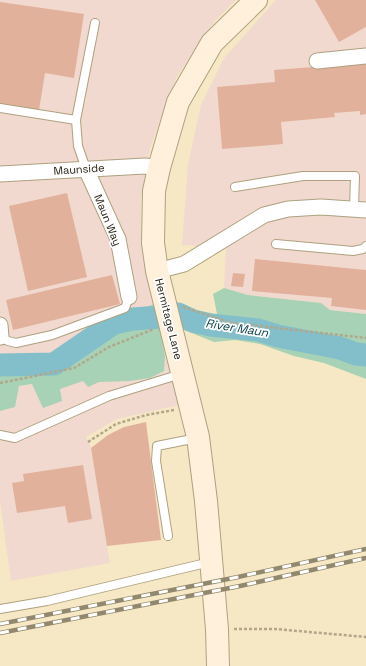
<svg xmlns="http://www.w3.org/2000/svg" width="366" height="666" font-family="'Space Grotesk',sans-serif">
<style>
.industrial{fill:#f1d9cf}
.green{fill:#a8d2b5}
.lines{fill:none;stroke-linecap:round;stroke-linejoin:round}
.river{stroke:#82bfca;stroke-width:23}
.building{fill:#e2b19b}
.lane-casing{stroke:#aea17f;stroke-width:10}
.street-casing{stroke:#aea17f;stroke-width:17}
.secondary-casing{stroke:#aea17f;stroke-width:24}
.path{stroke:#b2a78a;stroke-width:2.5;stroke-dasharray:3 2;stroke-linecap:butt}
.lane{stroke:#fff;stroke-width:8}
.street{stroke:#fff;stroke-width:15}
.secondary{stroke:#fef0db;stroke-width:22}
.rail-casing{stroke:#91886e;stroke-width:4.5}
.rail{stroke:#fff;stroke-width:3;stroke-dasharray:9;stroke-linecap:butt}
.labels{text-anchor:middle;stroke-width:3.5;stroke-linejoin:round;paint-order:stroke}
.street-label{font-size:11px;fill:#201b0e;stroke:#fff}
.water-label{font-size:12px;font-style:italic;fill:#09434c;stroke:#fff}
</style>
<rect width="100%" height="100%" fill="#f6e8c4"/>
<g class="industrial">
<path d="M0,0H236L215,21L177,76L150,148L141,198V248L153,291L155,304L99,321L96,328L59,353L0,357Z"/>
<path d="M276,0H366V314L329,310L321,303L248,295L224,288L226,248L182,245L188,164L201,105L224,58Z"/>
<path d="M162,338L165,356L171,362L179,405L117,419L86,437L91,448L110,563L11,581L0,501V390L32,384Z"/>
</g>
<g class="green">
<path d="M224,288L248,295L321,303L330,310L366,314V379L324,363L294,356L260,344L235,340L214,342L184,330L180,320L195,314L215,320L217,314L213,294Z"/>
<path d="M155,304L165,356L164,371L150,378L130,381L99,382L88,387L83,381L60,389L62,401L43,408L32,384L19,386L15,407L0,411V357L59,353L96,328L99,321Z"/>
</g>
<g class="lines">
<path class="river" d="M0,365L54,364L114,323L133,319L161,317L178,314L193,321L211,325L258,330L278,336L340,348L356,354L366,355"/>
</g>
<g class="building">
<path d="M315,0H366V27L339,42Z"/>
<path d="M0,2L84,14L74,78L45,73L39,110L0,104Z"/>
<path d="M366,63V114L360,115V111L334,113L335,117L281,122L283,144L222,149L217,87L275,82L274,70Z"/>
<path d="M67,193L87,277L28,291L9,206Z"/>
<path d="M255,259L366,270V310L331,306L332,298L252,291Z"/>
<path d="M233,273L245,274L243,287L231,286Z"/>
<path d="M112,275L120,304L13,330L6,300Z"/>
<path d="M146,422L161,540L107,546L91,448L108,435L124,427Z"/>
<path d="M83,465L92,519L68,523L65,506L17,513L12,483L24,481L23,474Z"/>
</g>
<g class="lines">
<defs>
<g id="lane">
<path d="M0,108L76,120"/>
<path d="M86,169L78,146L76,120L95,23"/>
<path d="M235,187L303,176H355L354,209"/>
<path d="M276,244L353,251L363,249L366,246"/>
<path d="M1,337L8,341L16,343L52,335L125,308L129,297"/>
<path d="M0,435L15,438L109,396L181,374"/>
<path d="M168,536L156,461L157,446L197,438"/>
<path d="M0,609L47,601L210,562"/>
</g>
<g id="street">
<path d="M317,61L366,56"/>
<path d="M86,169L118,239L129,297"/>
<path d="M0,174L145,166L159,168"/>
<path d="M157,271L184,264L264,215L288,209L321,207L366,210"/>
<path d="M0,325L1,337H0"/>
</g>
<path id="secondary" d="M218,666L217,629L206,501L198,437L157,271L153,243L154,191L159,168L178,102L212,43L256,0"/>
</defs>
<use href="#lane" class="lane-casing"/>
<use href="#street" class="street-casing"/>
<use href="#secondary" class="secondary-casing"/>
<g class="path">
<path d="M183,307L232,323L366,338"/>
<path d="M0,383L74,368L109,347L154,329"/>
<path d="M88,442L116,424L146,415L174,410"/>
<path d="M234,629H275L366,637"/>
</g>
<use href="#lane" class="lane"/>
<use href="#street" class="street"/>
<use href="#secondary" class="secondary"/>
<defs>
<g id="rail">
<path d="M0,624L238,577L366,549"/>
<path d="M0,633L240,586L366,558"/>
</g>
</defs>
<use href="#rail" class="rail-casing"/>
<use href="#rail" class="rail"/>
</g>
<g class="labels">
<g class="street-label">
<text transform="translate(79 169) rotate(-4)" y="4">Maunside</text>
<text transform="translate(108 220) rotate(68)" y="4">Maun Way</text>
<text transform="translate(169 319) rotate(76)" y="4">Hermitage Lane</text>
</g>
<g class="water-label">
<text transform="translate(237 328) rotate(9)" y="4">River Maun</text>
</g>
</g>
</svg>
